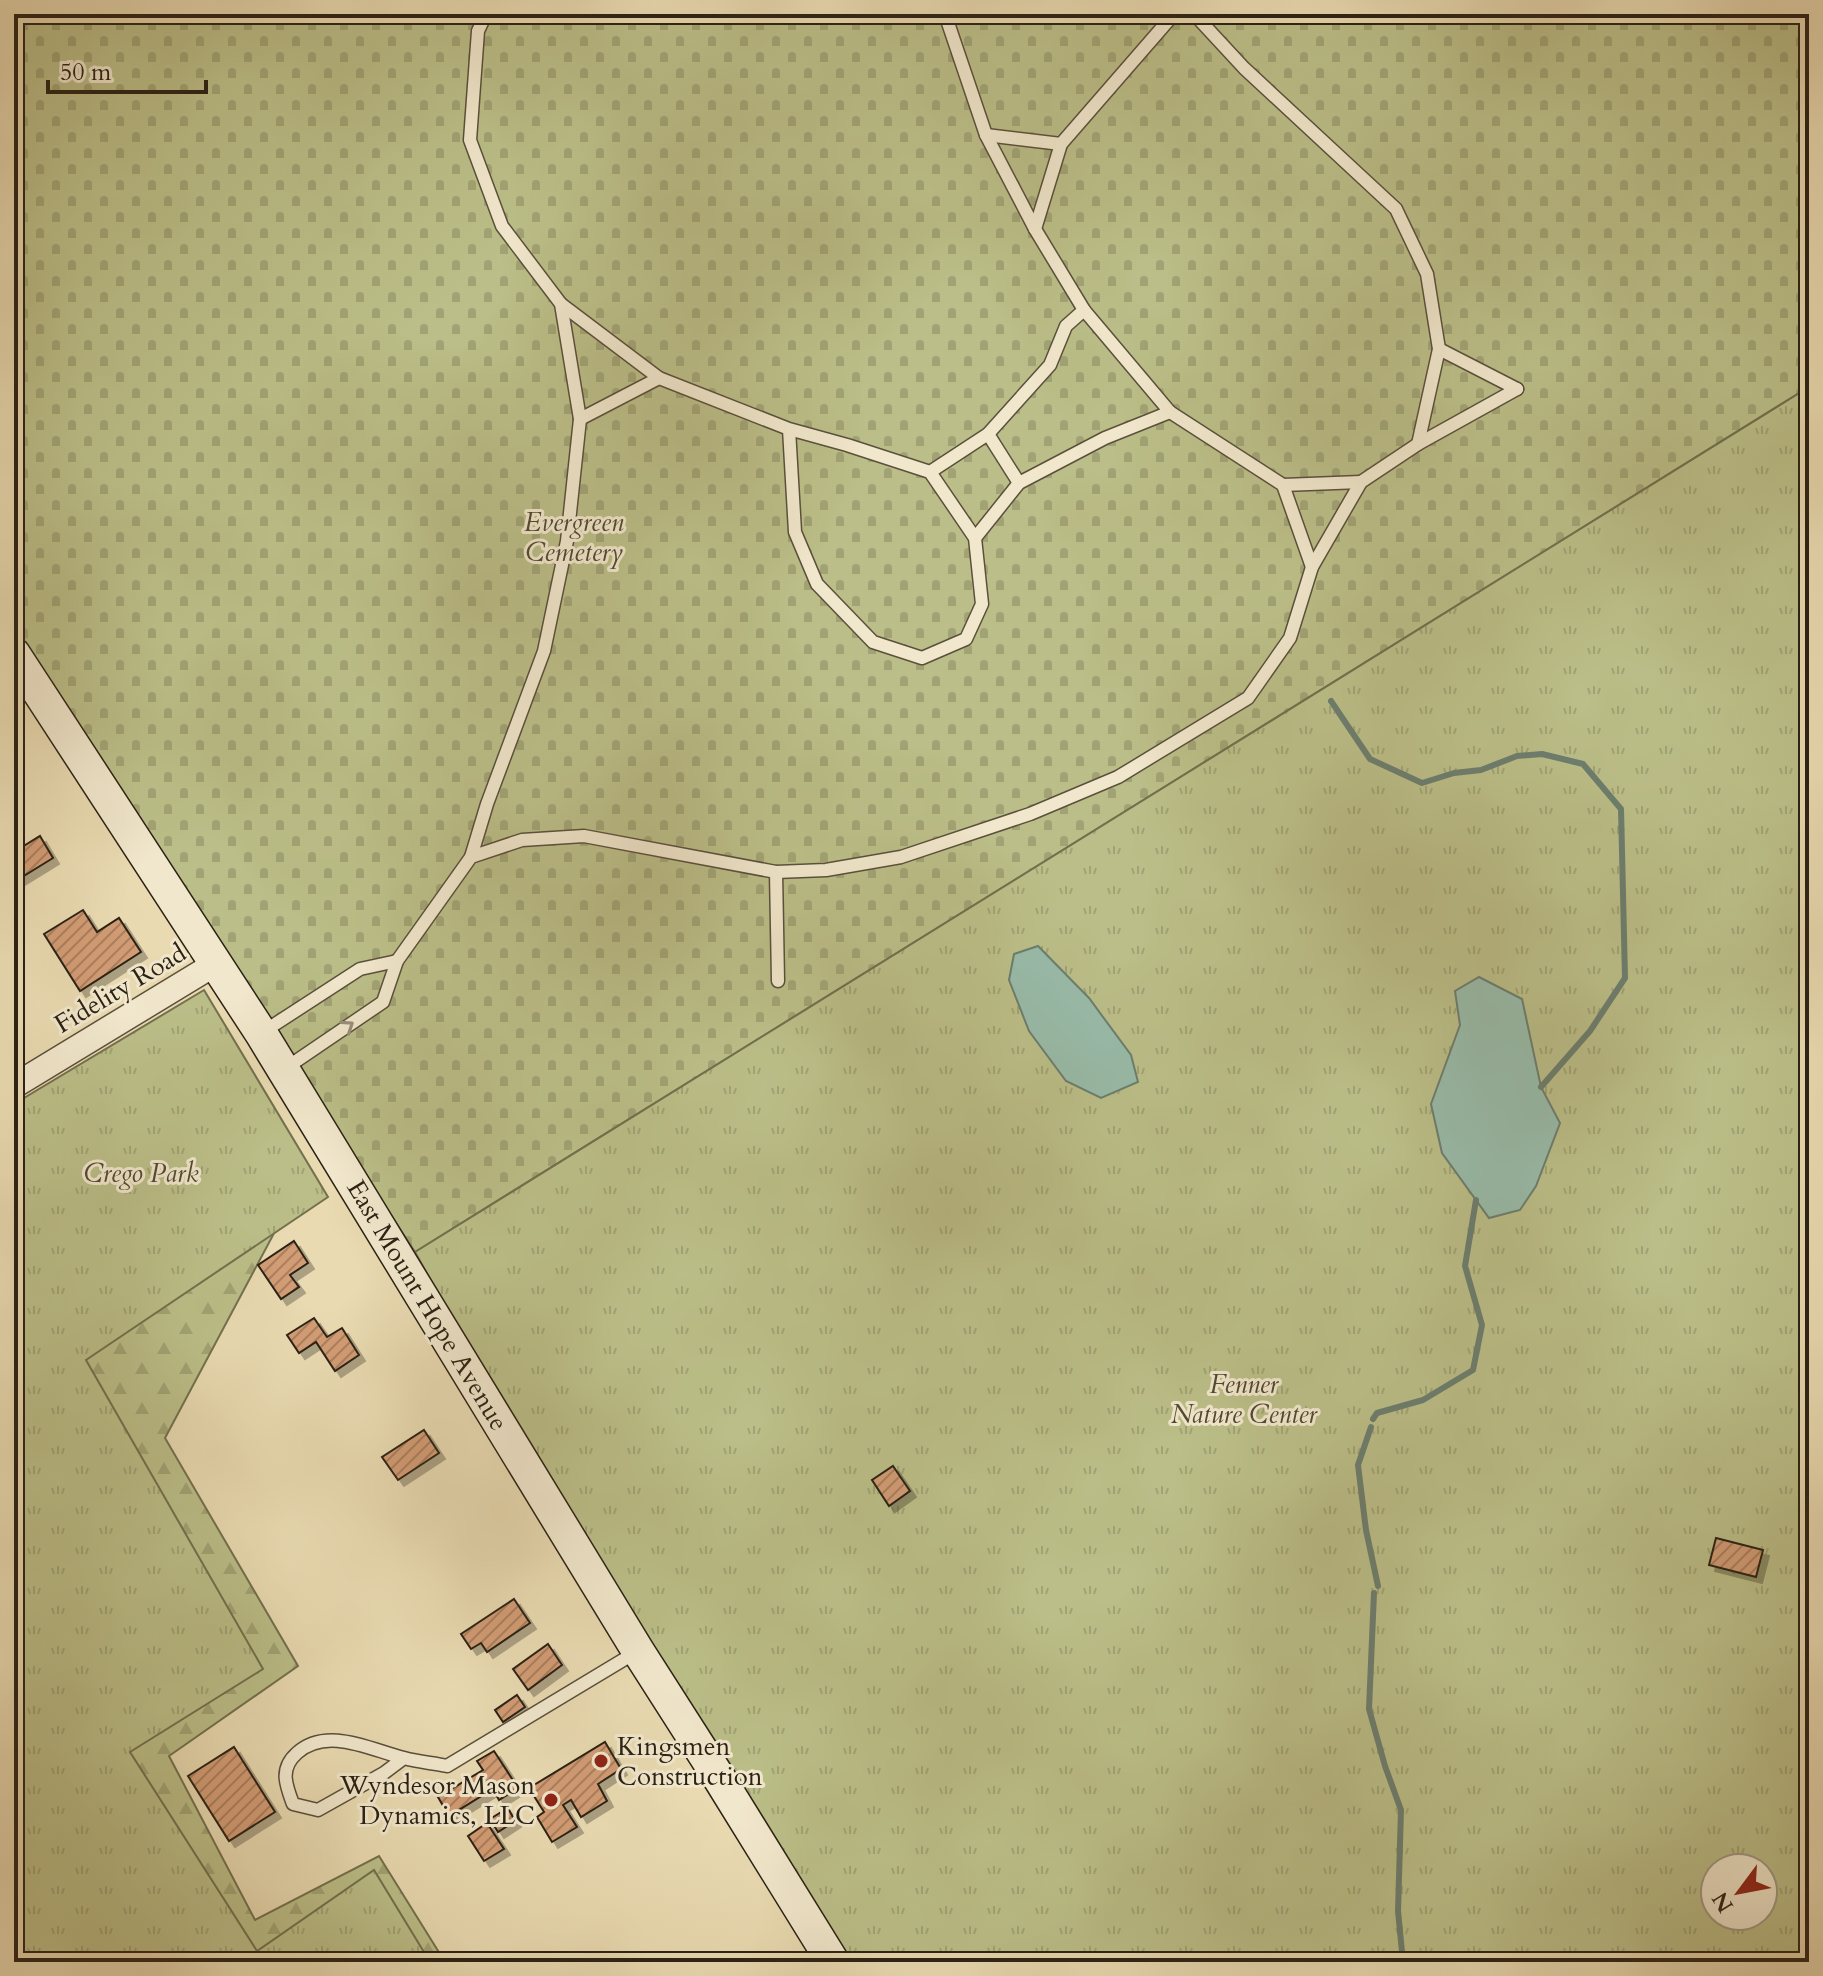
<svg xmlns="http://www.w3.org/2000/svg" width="1823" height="1976" font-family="Cardo,serif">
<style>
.forest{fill:url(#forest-firs);stroke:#73704e;stroke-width:2}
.cemetery{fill:url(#cemetery-stones);stroke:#73704e;stroke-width:2}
.park{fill:url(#park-tufts);stroke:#73704e;stroke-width:2;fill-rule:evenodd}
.water{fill:#98bba9;stroke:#6c7e6e;stroke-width:2}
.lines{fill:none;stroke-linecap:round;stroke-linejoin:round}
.stream{stroke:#6c7e6e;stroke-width:6}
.building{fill:url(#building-hatch);stroke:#2b2215;stroke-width:2;filter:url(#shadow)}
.lane-casing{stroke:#5a503c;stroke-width:15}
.street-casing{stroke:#5a503c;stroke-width:27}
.secondary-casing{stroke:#2b2215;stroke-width:35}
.lane{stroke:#f1e7cc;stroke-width:12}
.street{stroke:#f1e7cc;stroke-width:24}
.secondary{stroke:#f1e7cc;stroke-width:32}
.oneway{stroke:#988e7a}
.poi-dot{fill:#8f2418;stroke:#f1e7cc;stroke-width:3}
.labels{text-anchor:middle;stroke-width:6;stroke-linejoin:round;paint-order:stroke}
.park-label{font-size:26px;font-style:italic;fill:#4f4932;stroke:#f1e7cc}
.street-label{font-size:26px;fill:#2b2215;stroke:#f1e7cc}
.poi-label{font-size:26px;fill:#2b2215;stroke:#f1e7cc;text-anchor:start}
</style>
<defs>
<pattern id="forest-firs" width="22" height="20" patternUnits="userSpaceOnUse" patternTransform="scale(2)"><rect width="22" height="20" fill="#bbbe88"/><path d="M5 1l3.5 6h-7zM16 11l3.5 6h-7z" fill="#a1a374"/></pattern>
<pattern id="cemetery-stones" width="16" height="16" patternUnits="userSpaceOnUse" patternTransform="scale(2)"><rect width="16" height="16" fill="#bbbe88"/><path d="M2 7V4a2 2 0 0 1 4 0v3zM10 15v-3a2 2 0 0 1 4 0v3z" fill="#a1a374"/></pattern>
<pattern id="park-tufts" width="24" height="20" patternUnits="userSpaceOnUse" patternTransform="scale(2)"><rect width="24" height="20" fill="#bbbe88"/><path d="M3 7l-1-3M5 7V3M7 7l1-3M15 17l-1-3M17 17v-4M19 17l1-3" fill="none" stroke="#a1a374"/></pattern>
<pattern id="building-hatch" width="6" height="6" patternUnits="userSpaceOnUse" patternTransform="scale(2)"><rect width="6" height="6" fill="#d29c74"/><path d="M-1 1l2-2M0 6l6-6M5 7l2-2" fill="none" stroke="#ab7f5e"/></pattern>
<filter id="shadow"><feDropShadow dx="6" dy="6" stdDeviation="0" flood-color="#0004"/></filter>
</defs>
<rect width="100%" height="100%" fill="#e9dab1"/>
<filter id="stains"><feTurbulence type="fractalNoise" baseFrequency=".0025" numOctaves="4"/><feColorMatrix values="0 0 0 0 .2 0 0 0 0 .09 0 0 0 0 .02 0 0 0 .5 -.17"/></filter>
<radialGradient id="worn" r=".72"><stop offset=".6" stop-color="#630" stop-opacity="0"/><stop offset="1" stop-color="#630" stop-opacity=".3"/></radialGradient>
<path class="forest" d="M297,1190L165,1438L298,1666L169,1756L255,1920L379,1856L445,1962H14V1294Z"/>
<path class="cemetery" d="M14,14H1809V387L415,1252L14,638Z"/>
<g class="park">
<path d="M1809,387V1962H834L638,1651L415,1252ZM1715,1868H1763V1916H1715Z"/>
<path d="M204,990L328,1197L86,1360L263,1669L130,1752L257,1951L374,1870L430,1962H14V1104Z"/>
</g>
<g class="water">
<path d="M1038,946L1089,998L1131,1055L1138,1082L1101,1098L1066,1081L1029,1031L1009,980L1014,954Z"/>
<path d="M1479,977L1522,999L1541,1087L1560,1123L1536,1186L1520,1210L1489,1218L1442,1153L1431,1104L1460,1025L1455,991Z"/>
</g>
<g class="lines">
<g class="stream">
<path d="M1331,701L1370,759L1422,783L1454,773L1481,770L1517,756L1542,754L1583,764L1621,809L1625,978L1590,1031L1541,1087"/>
<path d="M1373,1419L1377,1413L1423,1400L1473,1370L1482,1325L1465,1266L1476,1200"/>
<path d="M1371,1427L1358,1465L1366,1530L1378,1586"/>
<path d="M1374,1593L1369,1709L1385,1766L1401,1810L1398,1911L1403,1962"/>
</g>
</g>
<g class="building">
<path d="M40,836L53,858L14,882V852Z"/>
<path d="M83,910L97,932L119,918L141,952L80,991L44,934Z"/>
<path d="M294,1241L308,1263L290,1275L299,1287L281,1299L258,1265Z"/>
<path d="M314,1318L327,1337L342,1328L359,1355L335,1371L316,1342L299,1353L287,1335Z"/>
<path d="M424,1430L439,1453L398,1480L382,1457Z"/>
<path d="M893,1466L910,1491L889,1506L872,1480Z"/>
<path d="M1716,1538L1763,1550L1756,1577L1709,1565Z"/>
<path d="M514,1599L530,1623L487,1652L481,1643L471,1649L461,1634Z"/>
<path d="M548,1644L562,1665L528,1690L513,1669Z"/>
<path d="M517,1695L525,1707L503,1722L495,1710Z"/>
<path d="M605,1742L621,1769L598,1784L607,1801L581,1817L571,1800L563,1805L577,1827L552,1842L537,1817L544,1812L529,1788Z"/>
<path d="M234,1747L275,1812L229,1841L188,1776Z"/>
<path d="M494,1751L518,1788L499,1800L493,1789L449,1816L438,1797L483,1770L477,1761Z"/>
<path d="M508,1808L515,1821L498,1832L490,1819Z"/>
<path d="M487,1823L504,1849L484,1861L468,1836Z"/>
</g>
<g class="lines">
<defs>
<g id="lane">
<path d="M945,14L986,135L1035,229L1084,310L1170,412L1283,485L1312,567"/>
<path d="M1194,14L1244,68L1396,209L1427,274L1439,349L1418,444"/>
<path d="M986,135L1061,144"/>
<path d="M1035,229L1061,144L1174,14"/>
<path d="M561,304L659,378L789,429L795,532L817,584L873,642L922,658L966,639L982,604L975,538L930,472L847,445L789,429"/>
<path d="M1439,349L1517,389"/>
<path d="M580,419L659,378"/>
<path d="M988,434L1019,483"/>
<path d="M930,472L988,434L1050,365L1066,326L1084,310"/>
<path d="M1283,485L1361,482"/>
<path d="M975,538L1019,483L1105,438L1170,412"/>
<path d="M471,857L487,804L544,651L567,541L580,419L561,304L502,226L470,140L478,31L486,14"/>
<path d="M776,872L778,981"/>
<path d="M263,1032L360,969L397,961"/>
<path d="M283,1070L383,1002L397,961L471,857L522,840L584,836L776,872L826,870L901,857L1030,814L1118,777L1248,698L1290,638L1312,567L1361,482L1418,444L1517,389"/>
<path d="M404,1758L384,1773L318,1810L293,1804C286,1785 279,1769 297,1753C327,1726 371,1750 404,1758C418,1762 433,1763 447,1766L638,1651"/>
</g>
<path id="street" d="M14,1086L215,964"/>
<path id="secondary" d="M14,654L261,1033L638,1651L716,1773L833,1962"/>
</defs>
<use href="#lane" class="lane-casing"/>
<use href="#street" class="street-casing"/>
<use href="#secondary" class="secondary-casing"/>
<use href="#lane" class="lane"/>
<use href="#street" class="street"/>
<use href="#secondary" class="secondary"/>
</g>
<defs><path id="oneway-chevron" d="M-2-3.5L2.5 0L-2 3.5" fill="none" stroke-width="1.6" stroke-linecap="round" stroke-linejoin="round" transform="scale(2)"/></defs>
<use class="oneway" href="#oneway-chevron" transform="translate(348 1026) rotate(-34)"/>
<g class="poi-dot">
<circle cx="601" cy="1761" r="8"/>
<circle cx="551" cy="1800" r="8"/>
</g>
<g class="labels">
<g class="park-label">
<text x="574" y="531">Evergreen<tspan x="574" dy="30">Cemetery</tspan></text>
<text x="141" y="1182">Crego Park</text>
<text x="1244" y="1393">Fenner<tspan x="1244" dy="30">Nature Center</tspan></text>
</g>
<g class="street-label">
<text transform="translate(120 988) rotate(-31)" y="9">Fidelity Road</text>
<text transform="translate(428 1305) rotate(59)" y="9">East Mount Hope Avenue</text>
</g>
<g class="poi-label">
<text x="617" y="1755">Kingsmen<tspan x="617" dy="30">Construction</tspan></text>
<text x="535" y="1794" text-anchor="end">Wyndesor Mason<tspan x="535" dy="30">Dynamics, LLC</tspan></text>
</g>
</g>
<rect width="1823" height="1976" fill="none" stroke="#e9dab1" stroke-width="48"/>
<rect x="16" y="16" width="1791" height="1944" fill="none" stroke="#2b2215" stroke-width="4"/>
<rect x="24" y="24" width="1775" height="1928" fill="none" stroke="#2b2215" stroke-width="2"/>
<g transform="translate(1739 1892) rotate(238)"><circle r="38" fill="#f1e7cc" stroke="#a29883" stroke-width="2"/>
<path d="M0-6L14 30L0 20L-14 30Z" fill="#8f2418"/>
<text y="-12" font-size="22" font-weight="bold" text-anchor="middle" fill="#2b2215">N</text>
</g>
<path d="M48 80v12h158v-12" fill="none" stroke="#2b2215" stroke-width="4"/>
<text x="60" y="80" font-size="24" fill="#2b2215" stroke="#f1e7cc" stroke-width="6" paint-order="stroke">50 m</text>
<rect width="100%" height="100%" filter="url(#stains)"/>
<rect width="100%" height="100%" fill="url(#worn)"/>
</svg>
